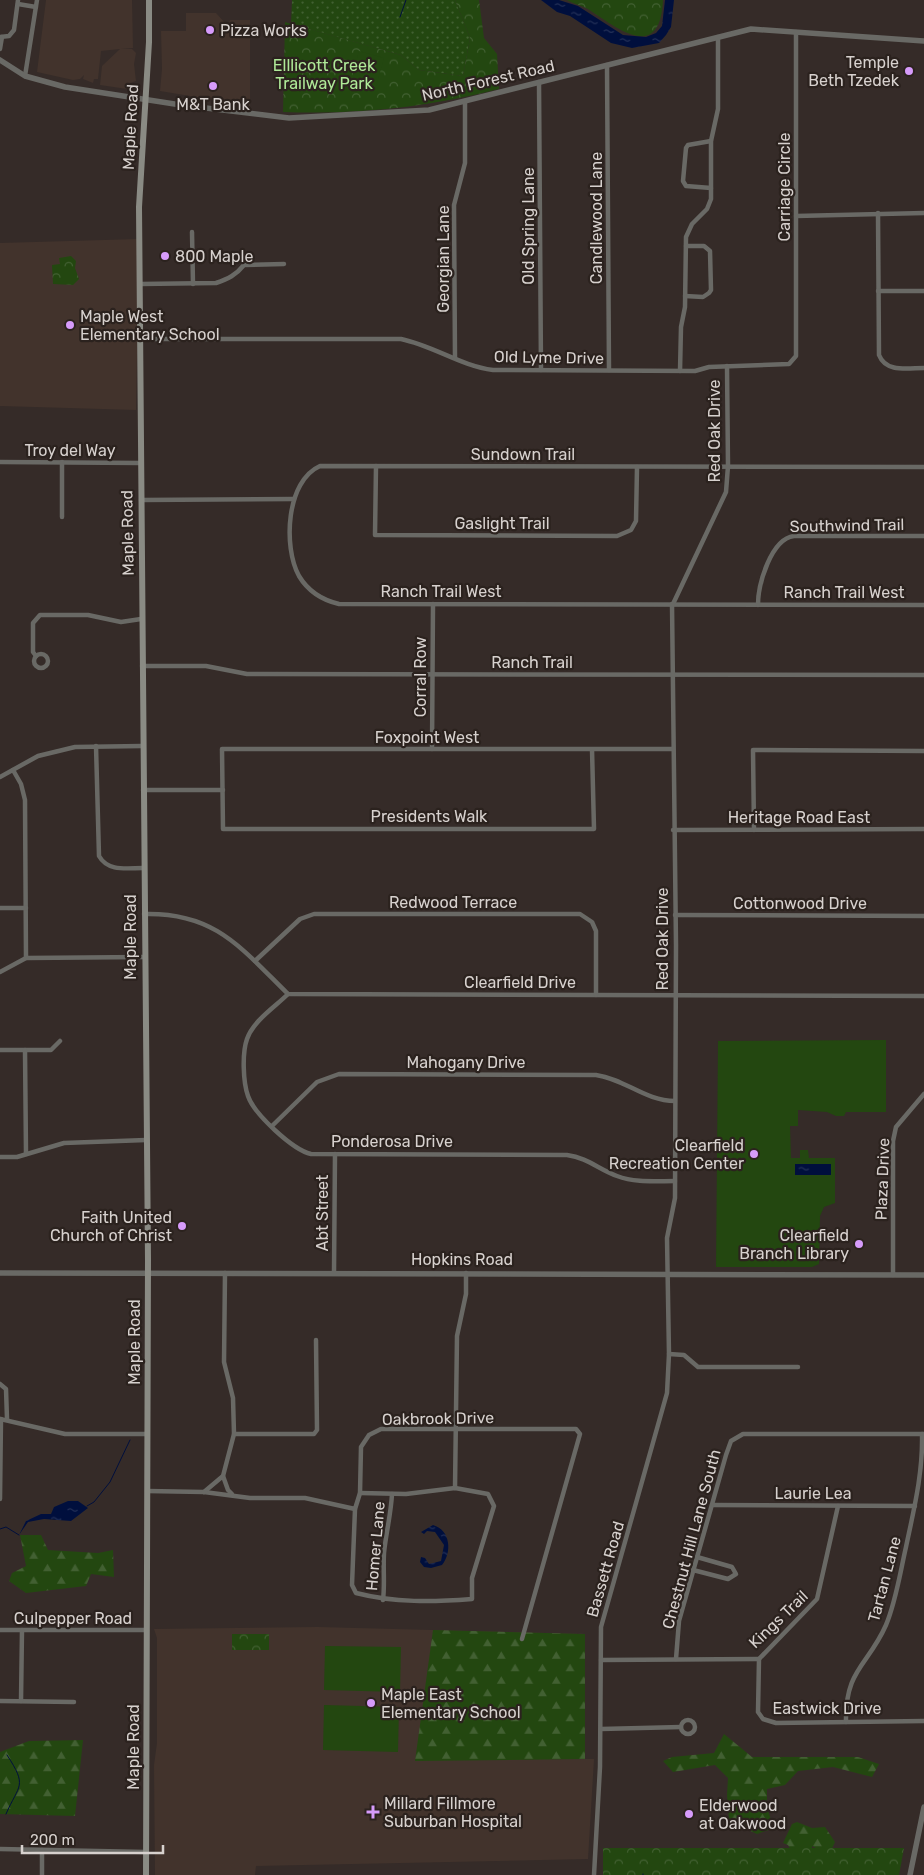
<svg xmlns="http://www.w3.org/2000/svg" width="924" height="1875" font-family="Rubik,sans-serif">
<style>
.built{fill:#42332c}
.grass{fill:url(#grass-dots)}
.forest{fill:url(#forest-firs)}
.park{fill:url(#park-crowns)}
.pitch{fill:#234710}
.water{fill:url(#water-ripples)}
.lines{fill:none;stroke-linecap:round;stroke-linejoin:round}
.stream{stroke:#000f3d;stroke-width:1}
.minor{stroke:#696965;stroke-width:4.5}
.tertiary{stroke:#696965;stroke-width:5.5}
.secondary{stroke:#8a8b84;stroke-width:6}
.poi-dot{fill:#d69bfa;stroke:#2b221e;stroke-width:2}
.labels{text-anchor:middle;stroke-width:4.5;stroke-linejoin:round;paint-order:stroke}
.poi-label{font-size:16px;fill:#d7d1ce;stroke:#2b221e;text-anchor:start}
.park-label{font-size:16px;fill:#afe998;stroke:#2b221e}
.street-label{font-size:16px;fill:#d7d1ce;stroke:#2b221e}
</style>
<defs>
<pattern id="grass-dots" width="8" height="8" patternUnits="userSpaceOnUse" patternTransform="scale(1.25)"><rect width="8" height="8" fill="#234710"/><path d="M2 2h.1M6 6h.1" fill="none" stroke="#426032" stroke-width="1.8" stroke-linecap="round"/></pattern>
<pattern id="forest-firs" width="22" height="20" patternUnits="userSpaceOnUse" patternTransform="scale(1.25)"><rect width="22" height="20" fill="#234710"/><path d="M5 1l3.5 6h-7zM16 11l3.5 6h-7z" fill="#426032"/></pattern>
<pattern id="park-crowns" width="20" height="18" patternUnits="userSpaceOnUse" patternTransform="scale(1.25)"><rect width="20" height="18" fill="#234710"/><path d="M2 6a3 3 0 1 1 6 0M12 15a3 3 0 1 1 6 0" fill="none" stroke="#426032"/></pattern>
<pattern id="water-ripples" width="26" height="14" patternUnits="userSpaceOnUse" patternTransform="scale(1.25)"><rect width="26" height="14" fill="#000f3d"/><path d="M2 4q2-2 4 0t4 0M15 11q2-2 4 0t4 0" fill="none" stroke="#243158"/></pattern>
</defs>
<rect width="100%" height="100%" fill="#352b28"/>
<g class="built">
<path d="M46,0H132L133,48L121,49H132L136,53L134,64L136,81L127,84V89L100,85L102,66L120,49L101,51L98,79H94L93,83L83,79L84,75L80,79L73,80L37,72Z"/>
<path d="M186,13H216L225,23H229L230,20H250V106L160,91L162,69L161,31H186Z"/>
<path d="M139,239L136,410L0,406V243Z"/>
<path d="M318,1627L585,1634V1759H594L588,1859L256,1866L255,1875H155L154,1765L157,1743V1638L154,1629Z"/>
</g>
<path class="grass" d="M292,0H455L470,38L463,76L419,70L401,55L291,24Z"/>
<g class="forest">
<path d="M20,1535H41L48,1550L98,1553L113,1550L114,1577L91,1574L86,1586L26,1593L9,1581L12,1573L26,1566Z"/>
<path d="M433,1630L585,1634V1759L415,1761Z"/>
<path d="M724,1734L752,1757H858L879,1764L872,1777L833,1767L798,1771L785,1785L767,1789V1808L774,1828L757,1834L729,1821L727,1795L728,1778L715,1765L673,1772L663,1761L672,1757L714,1753Z"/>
<path d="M83,1740L75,1816L0,1814V1752L29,1741Z"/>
<path d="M797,1822L812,1828L825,1827L835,1842L829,1855L812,1846V1852H792L788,1845L783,1843L792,1824Z"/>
</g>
<g class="park">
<path d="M455,0H479L484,38L497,54L499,89C429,107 356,115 283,112L285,22L401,55L419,70L463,76L470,38Z"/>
<path d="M567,0H663C660,63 618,29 588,9C581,5 573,4 567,0Z"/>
<path d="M71,256L76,261L75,268L79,279L73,285L53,284L52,265L60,264L59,258Z"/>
<rect x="232" y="1634" width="37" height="16"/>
<path d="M603,1848H904L899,1875H603Z"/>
</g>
<g class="pitch">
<path d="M359,51L384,58L375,90L350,84Z"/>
<path d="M886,1040V1112H846L844,1116H836L827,1112L798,1110V1126H790L791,1158H800V1150H808L809,1158H835V1203L824,1207L820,1216L819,1264L812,1267H716L718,1041Z"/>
<path d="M325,1646L401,1647L400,1692L324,1690Z"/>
<path d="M324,1705L399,1707L398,1752L323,1750Z"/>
</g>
<g class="water">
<path d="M541,0H559L578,6L623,35L646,37L656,33L662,26L665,0H674L671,27L666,35L659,43L632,48L611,43L570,16L557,12Z"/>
<rect x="795" y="1164" width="36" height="11"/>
<path d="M68,1501H78L88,1508L71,1521L44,1519L28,1522L19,1535L26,1521L41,1514H51L54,1507Z"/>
<path d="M433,1525C451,1530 452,1553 442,1565L431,1568L424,1567L420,1562L421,1557L425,1558L429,1564L441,1561L444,1545L435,1532L427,1531L424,1534L421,1532Z"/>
</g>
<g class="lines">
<g class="stream">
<path d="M400,17L406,0"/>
<path d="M87,1506L94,1502L110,1482L130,1440"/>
<path d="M0,1529L6,1527L19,1535"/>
<path d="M6,1814C19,1784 28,1787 7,1755"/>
<path d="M643,1875V1874"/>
</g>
<g class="minor">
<path d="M18,4L36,7"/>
<path d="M0,37L9,36L14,30L18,0"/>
<path d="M0,49L2,37"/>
<path d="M607,65L609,370"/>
<path d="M25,76L37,0"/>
<path d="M539,82L541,370"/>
<path d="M711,188L686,186L683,181L686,148L688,145L711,141"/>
<path d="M878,213L879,355C886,373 908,368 924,368"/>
<path d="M796,216L924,213"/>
<path d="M192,232L193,284"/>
<path d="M140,284L216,283C228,279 236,275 244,265L284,264"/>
<path d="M878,291H924"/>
<path d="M685,296L703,297L709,293L711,290L710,251L704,246H686"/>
<path d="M139,339H401C434,346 461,366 493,370L695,371L709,367L789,364L796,356V32"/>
<path d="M455,358L454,205L465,163V101"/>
<path d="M680,371L681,327L685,307L686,237L692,224L707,209L711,199V141L718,109V37"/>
<path d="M0,462L140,463"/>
<path d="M376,466L375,535L617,536L631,530L636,521L637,467"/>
<path d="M924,467L320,466C286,481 283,547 299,576C308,591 322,600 339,604L924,605"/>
<path d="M141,500L294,499"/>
<path d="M62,517V462"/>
<path d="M673,604L726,492L728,466L727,366"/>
<path d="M758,605C758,584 771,539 794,536H924"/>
<circle cx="41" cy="661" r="7"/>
<path d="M36,656L33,652V623L40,615H88L121,622L141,619"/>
<path d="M142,666H206L247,674L924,675"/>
<path d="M96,746L99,856C108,872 127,868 143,868"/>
<path d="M432,749L433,604"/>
<path d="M592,749L594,829H223L222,749H673"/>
<path d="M13,770L21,784L25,800L26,958"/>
<path d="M0,777L38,756L75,747L142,746"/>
<path d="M143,790H223"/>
<path d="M673,830L924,829"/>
<path d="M754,830L753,750L924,751"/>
<path d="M0,908H26"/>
<path d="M144,914C215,912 241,948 288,994L924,996"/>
<path d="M675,915L924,916"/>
<path d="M255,961L300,919L314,914H580L592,922L596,931V995"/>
<path d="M0,972L26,958L144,957"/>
<path d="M288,994C275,1007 253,1021 247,1039C242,1053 243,1082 248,1096C254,1114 293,1150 311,1154L567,1155C588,1158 598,1169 617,1176C635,1183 655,1181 675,1181"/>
<path d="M0,1050H51L60,1041"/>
<path d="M25,1050L26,1154"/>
<path d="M272,1126L317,1082L339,1074L596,1075C625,1079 645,1101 675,1101"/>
<path d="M0,1157H17L64,1143L146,1140"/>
<path d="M334,1272L335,1154"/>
<path d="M893,1275V1141L896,1127L924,1094"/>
<path d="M669,1354L684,1355L698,1367H798"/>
<path d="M0,1384L6,1389L7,1419"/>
<path d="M0,1419L65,1434H147"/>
<path d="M234,1434H314L317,1430L316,1340"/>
<path d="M223,1476L228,1490L232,1494"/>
<path d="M455,1488L457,1336L466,1294V1273"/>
<path d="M147,1491L204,1492L250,1498H305L355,1509L360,1493L361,1447L369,1435L381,1429H576L580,1434L522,1639"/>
<path d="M204,1492L223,1476L234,1434L233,1398L224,1362L225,1273"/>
<path d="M0,1499L1,1419"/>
<path d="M712,1505L915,1506"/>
<path d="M355,1509L352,1585L356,1593C395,1603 433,1602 472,1599V1578L494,1506L488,1494L455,1488L406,1494L360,1493"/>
<path d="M693,1570L728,1579L736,1574L732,1567L697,1557"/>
<path d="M383,1600C385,1584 383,1569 384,1553C386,1533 391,1514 392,1494"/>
<path d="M0,1630H146"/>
<path d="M676,1659L679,1621L726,1455L731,1441L743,1434H924"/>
<path d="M759,1659L758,1712L763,1719L776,1723L924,1721"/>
<path d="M759,1659L817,1599L838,1506"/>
<path d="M601,1660L759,1659"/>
<path d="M0,1701L74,1702"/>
<path d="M21,1701L22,1630"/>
<circle cx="688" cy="1727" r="7"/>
<path d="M846,1722C845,1669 868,1666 886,1625C896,1601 900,1573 906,1547C914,1509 923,1473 922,1434"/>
<path d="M601,1729L681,1727"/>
<path d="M0,1849L146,1852"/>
<path d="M42,1875V1850"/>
<path d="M594,1875L600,1767L601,1627L667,1393L669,1354L667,1238L675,1198L676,945L672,604"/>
</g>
<g class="tertiary">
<path d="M0,60L25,76L65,87L181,105L289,118L429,110L751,29L924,41"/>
<path d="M0,1273L924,1275"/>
<path d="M910,1875L924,1807"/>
</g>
<path class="secondary" d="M146,1875L148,1260L139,207L149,42V0"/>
</g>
<g class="poi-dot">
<circle cx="210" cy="30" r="5"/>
<circle cx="909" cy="71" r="5"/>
<circle cx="213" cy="86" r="5"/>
<circle cx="165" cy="256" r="5"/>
<circle cx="70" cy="325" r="5"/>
<circle cx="754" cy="1154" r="5"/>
<circle cx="182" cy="1226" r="5"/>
<circle cx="859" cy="1244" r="5"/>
<circle cx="371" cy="1703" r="5"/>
<path d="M370.5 1804.5h5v5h5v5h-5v5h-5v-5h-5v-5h5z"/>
<circle cx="689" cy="1814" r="5"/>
</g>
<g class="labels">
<g class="poi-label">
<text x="220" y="36">Pizza Works</text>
<text x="899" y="68" text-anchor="end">Temple<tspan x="899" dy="18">Beth Tzedek</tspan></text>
<text x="213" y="110" text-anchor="middle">M&amp;T Bank</text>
<text x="175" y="262">800 Maple</text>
<text x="80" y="322">Maple West<tspan x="80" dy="18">Elementary School</tspan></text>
<text x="744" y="1151" text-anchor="end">Clearfield<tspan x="744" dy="18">Recreation Center</tspan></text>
<text x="172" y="1223" text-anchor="end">Faith United<tspan x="172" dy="18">Church of Christ</tspan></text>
<text x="849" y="1241" text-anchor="end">Clearfield<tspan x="849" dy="18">Branch Library</tspan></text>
<text x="381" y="1700">Maple East<tspan x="381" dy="18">Elementary School</tspan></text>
<text x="384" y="1809">Millard Fillmore<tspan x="384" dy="18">Suburban Hospital</tspan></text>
<text x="699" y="1811">Elderwood<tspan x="699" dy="18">at Oakwood</tspan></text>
</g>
<g class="park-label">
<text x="324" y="71">Elllicott Creek<tspan x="324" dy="18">Trailway Park</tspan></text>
</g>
<g class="street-label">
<text transform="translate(488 80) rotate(-13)" y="6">North Forest Road</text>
<text transform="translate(130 127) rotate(-87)" y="6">Maple Road</text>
<text transform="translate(784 187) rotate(-90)" y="6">Carriage Circle</text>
<text transform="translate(596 218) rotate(-90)" y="6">Candlewood Lane</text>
<text transform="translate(528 226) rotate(-90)" y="6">Old Spring Lane</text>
<text transform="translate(443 259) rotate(-90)" y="6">Georgian Lane</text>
<text transform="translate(549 357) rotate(1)" y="6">Old Lyme Drive</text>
<text transform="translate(714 431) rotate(-90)" y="6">Red Oak Drive</text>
<text x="70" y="456">Troy del Way</text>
<text x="523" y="460">Sundown Trail</text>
<text x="502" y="529">Gaslight Trail</text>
<text transform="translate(847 525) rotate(-1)" y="6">Southwind Trail</text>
<text transform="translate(127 533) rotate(-91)" y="6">Maple Road</text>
<text x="441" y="597">Ranch Trail West</text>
<text x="844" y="598">Ranch Trail West</text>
<text x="532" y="668">Ranch Trail</text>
<text transform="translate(420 677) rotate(-90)" y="6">Corral Row</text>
<text x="427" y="743">Foxpoint West</text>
<text x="429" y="822">Presidents Walk</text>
<text x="799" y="823">Heritage Road East</text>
<text x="453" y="908">Redwood Terrace</text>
<text x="800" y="909">Cottonwood Drive</text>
<text transform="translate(130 937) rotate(-90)" y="6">Maple Road</text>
<text transform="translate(662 939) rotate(-90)" y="6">Red Oak Drive</text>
<text x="520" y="988">Clearfield Drive</text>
<text x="466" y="1068">Mahogany Drive</text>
<text x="392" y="1147">Ponderosa Drive</text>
<text transform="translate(882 1179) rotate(-88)" y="6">Plaza Drive</text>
<text transform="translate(322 1213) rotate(-90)" y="6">Abt Street</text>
<text x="462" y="1265">Hopkins Road</text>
<text transform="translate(134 1342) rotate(-90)" y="6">Maple Road</text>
<text transform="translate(438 1418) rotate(-1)" y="6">Oakbrook Drive</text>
<text x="813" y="1499">Laurie Lea</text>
<text transform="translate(691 1539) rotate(-75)" y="6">Chestnut Hill Lane South</text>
<text transform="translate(375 1546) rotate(-85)" y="6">Homer Lane</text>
<text transform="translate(605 1569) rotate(-74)" y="6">Bassett Road</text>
<text transform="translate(884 1579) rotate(-75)" y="6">Tartan Lane</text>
<text x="73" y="1624">Culpepper Road</text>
<text transform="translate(778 1619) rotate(-44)" y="6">Kings Trail</text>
<text x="827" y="1714">Eastwick Drive</text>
<text transform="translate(133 1747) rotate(-90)" y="6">Maple Road</text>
</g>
</g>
<path d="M22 1845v8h141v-8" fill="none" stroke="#d7d1ce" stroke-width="2.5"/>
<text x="30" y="1845" font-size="15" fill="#d7d1ce" stroke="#2b221e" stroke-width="4" paint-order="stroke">200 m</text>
</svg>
